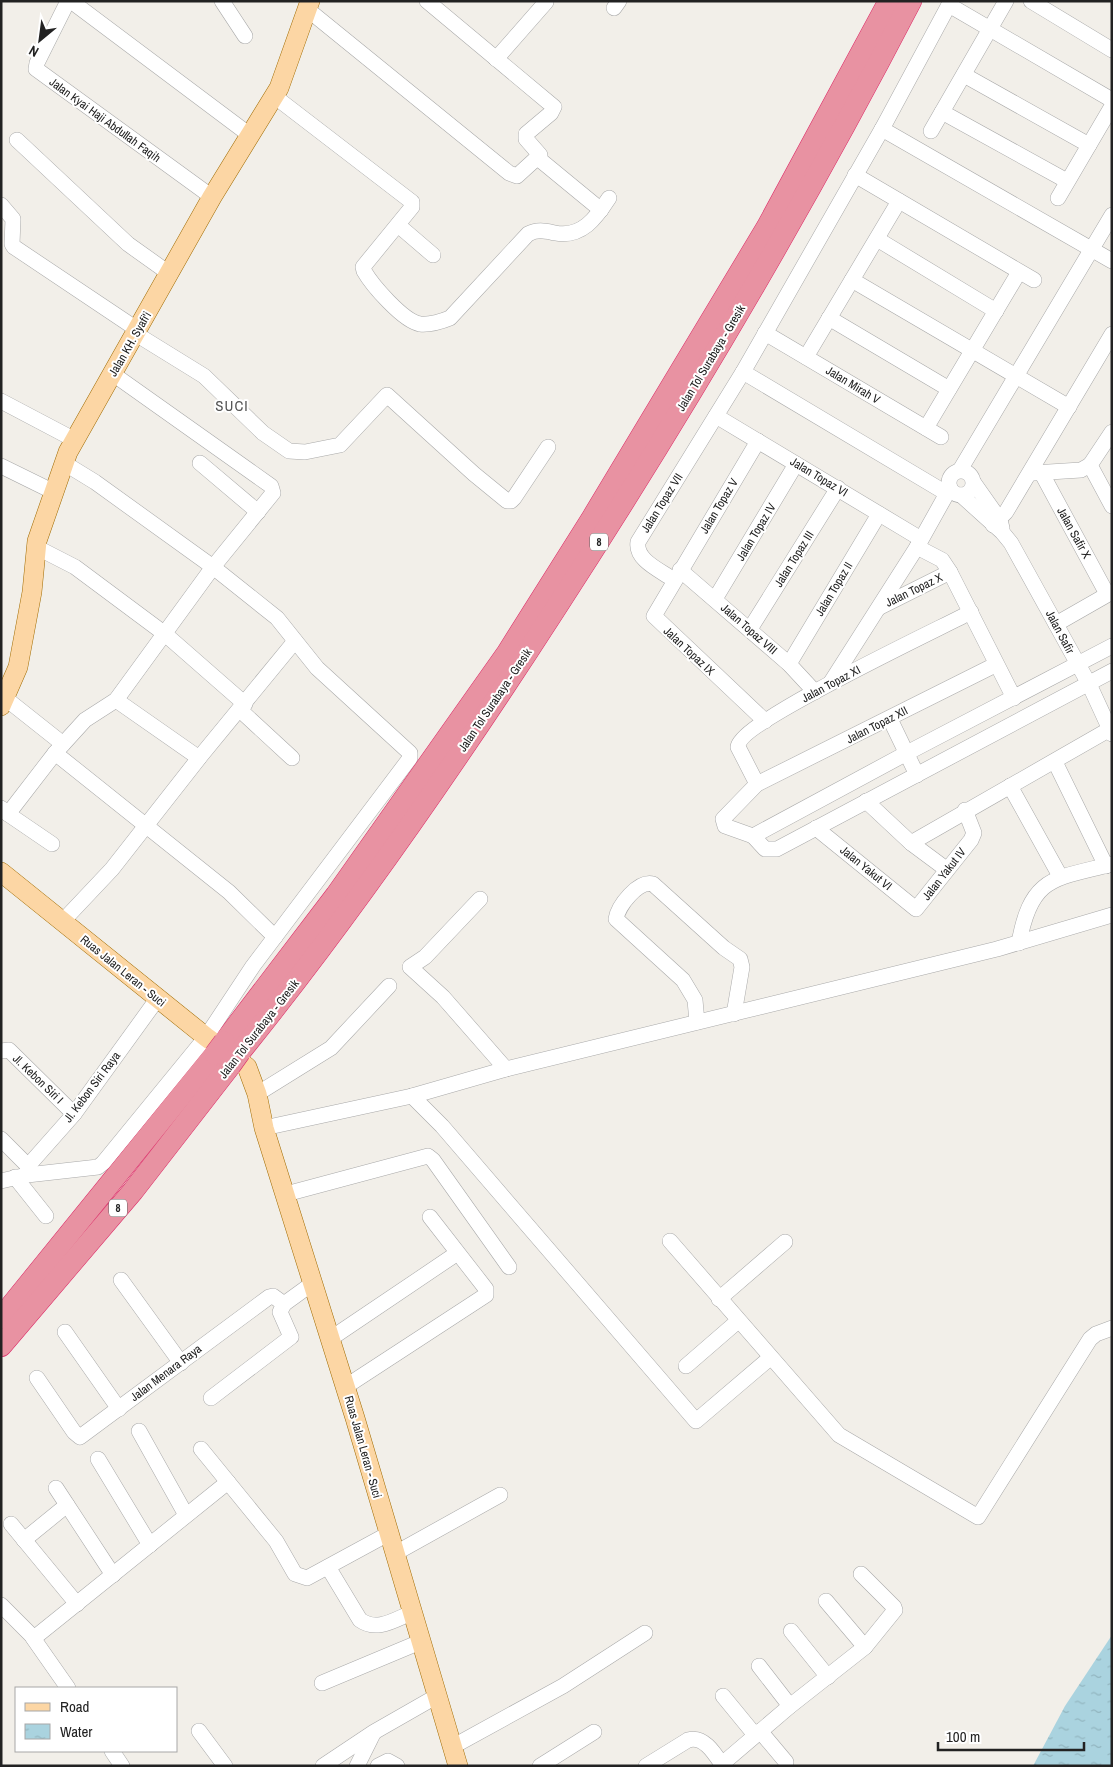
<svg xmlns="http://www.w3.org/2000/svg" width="1113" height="1767" font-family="'Archivo Narrow',sans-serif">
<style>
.water{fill:url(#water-ripples)}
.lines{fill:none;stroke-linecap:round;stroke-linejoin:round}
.minor-casing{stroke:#a9a9a9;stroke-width:16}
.major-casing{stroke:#a06b00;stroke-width:20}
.highway-casing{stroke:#dc2a67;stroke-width:22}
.minor{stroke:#fff;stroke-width:15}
.major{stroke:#fcd6a4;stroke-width:19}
.highway{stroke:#e892a2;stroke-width:21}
.highway-bridge-casing{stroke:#dc2a67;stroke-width:22;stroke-linecap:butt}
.highway-bridge{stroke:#e892a2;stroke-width:21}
.labels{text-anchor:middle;stroke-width:4;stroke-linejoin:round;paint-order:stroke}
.shield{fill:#fff;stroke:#646464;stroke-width:1}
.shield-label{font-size:11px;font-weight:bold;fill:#222}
.street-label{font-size:12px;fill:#222;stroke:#fff}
.quarter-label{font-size:15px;letter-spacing:1px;fill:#555;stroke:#fff}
</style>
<defs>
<pattern id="water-ripples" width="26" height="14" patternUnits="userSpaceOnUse" patternTransform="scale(1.25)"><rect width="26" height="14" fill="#aad3df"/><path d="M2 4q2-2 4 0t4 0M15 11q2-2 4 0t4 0" fill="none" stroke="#92b5bf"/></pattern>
</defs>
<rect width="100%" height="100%" fill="#f2efe9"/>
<path class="water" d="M1112,1635V1766H1033L1065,1706Z"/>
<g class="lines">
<defs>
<g id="minor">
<path d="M68,1L37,63L36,69L212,197"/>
<path d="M71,1L251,136"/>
<path d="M222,1L245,36"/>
<path d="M1031,1L1112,50"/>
<path d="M949,5L1112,100"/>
<path d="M614,8L619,1"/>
<path d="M307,9L509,173L517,176L540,155L526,139V134L551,113L554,107L427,1"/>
<path d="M496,59L546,2"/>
<path d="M964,75L1089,145"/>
<path d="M274,96L412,202V207L363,267L364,271C372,285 403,321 420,324C431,325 440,322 450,318L528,234C538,229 545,231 555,233C582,238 596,218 609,198"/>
<path d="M942,112L1067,181"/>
<path d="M882,129L1112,261"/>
<path d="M931,131L1006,1"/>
<path d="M17,140L128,244L170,274"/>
<path d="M539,159L601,210"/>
<path d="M855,175L1034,280"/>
<path d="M1058,198L1112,106"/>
<path d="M1,205L13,219L12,244L14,247L138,330"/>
<path d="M398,225L433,255"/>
<path d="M877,239L996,311"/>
<path d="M852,280L1069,407"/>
<path d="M829,318L949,389"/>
<path d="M765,333L941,437"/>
<path d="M136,334L204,376L263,433L289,451L305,452L340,445L387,395L474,474L507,501H511L514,498L548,447"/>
<path d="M806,357L899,201"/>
<path d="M743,372L946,493"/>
<path d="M1,401L75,440"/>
<path d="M716,416L921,539"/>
<path d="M926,428L1019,272"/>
<path d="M1112,432L1090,465L1112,506"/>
<path d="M758,441L654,616L765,721"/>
<path d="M200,463L258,512"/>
<path d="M1,466L54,492"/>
<path d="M960,470L1112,215"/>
<circle cx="961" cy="483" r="12"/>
<path d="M1041,472L1107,594"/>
<path d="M1033,473L1081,470L1090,465"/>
<path d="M974,483L1000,520L1002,528"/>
<path d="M961,495L1002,532L1011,543L1089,684L1112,734"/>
<path d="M993,525L1006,512L1112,334"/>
<path d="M36,547L75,567L165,634L245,704"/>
<path d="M917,547L942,560L950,572L1014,698"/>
<path d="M680,570L789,664L815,692"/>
<path d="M674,580C660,570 635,560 638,542L743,372L882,129L951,1"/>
<path d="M715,599L796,464"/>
<path d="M880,607L950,572"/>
<path d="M1056,624L1112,592"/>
<path d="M750,629L838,488"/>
<path d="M1112,646L907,753L753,836L765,849H777L1112,671"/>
<path d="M789,664L879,514"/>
<path d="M831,682L917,547L950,488"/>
<path d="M5,698L63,744"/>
<path d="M116,700L199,758"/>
<path d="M240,710L292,758"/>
<path d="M890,719L917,775"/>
<path d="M55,753L229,892L275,937"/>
<path d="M1055,762L1106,866"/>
<path d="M757,784L738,747C738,723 941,628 971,612"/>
<path d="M1010,786L1060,876"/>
<path d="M866,801L911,843L946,869"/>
<path d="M1,808L8,814L55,753L85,720L116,700L213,567L273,493L271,486L113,374"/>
<path d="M8,814L52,844"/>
<path d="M816,828L916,909L971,840L974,833L965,810"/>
<path d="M753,836L725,826L723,819L757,784L995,665"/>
<path d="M911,843L1110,729"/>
<path d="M480,899L425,957L410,967L443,997L506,1069"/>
<path d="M62,922L112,869L199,758L295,641"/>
<path d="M1019,943C1031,876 1054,879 1112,864"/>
<path d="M697,1022L695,1000L683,980L616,919C618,906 638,880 653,884L724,948L740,959L742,967L734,1014"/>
<path d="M1,1051L9,1050L74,1114"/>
<path d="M257,1094L331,1048L389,986"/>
<path d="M412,1096L442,1126L696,1421L770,1358"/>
<path d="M264,1128L412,1096L506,1069L997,949L1112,915"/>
<path d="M1,1139L28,1166"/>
<path d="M27,1175L28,1166L74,1114L158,998"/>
<path d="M15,1177L46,1216"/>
<path d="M1,1181L27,1175L98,1167L103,1163L206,1037L253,966L410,758V753L317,668L277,618L213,567L95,482L64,463"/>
<path d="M286,1194L428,1156L433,1160L509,1267"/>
<path d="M670,1241L839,1435L978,1517L1090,1339L1096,1334L1112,1328"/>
<path d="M121,1280L181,1363"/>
<path d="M719,1299L785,1242"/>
<path d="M65,1332L119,1409"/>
<path d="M330,1339L456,1254"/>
<path d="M686,1366L738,1321"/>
<path d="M37,1378L74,1432L80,1437L269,1297L273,1296L284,1304L313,1283"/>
<path d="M345,1387L486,1295V1289L430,1217"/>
<path d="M211,1398L291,1337L280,1312L284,1304"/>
<path d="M139,1431L186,1515"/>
<path d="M201,1449L276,1541L295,1574L307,1578L388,1534"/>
<path d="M98,1459L150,1545"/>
<path d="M56,1488L113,1575"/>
<path d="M11,1524L77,1604"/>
<path d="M24,1540L67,1505"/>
<path d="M394,1554L500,1495"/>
<path d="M328,1567L360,1620C377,1632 394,1620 411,1613"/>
<path d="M826,1601L865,1647"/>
<path d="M1,1605L34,1638L228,1482"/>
<path d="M791,1631L828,1677"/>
<path d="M33,1638L68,1688"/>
<path d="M759,1666L790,1706"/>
<path d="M322,1683L420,1642"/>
<path d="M723,1696L755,1735"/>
<path d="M199,1731L225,1766"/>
<path d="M760,1731L786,1762"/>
<path d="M452,1747L563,1686L645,1633"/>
<path d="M112,1751L122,1766"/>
<path d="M722,1764L790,1706L865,1647L895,1610L894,1607L861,1574"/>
<path d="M323,1766L374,1732L437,1696"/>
<path d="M357,1766L373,1734"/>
<path d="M378,1766L388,1761L397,1766"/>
<path d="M540,1766L594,1732"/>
<path d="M646,1766L688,1740C704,1735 715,1754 723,1766"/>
</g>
<g id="major">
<path d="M1,706L18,667L32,592L37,541L68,452L212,197L279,88L310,1"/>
<path d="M1,872L206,1037L247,1067L257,1094L264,1128L355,1418L458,1766"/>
</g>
<g id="highway">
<path d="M224,1042L336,895L507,653L592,518L767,227L889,1"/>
<path d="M240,1052C354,911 458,760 556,608C684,411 803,209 911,1"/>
<path d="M1,1318L215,1054"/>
<path d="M1,1346L133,1191L230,1066"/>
</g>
</defs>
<use href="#minor" class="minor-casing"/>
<use href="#major" class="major-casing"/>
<use href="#highway" class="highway-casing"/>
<use href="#minor" class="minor"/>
<use href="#major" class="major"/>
<use href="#highway" class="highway"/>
<defs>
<g id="highway-bridge">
<path d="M215,1054L224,1042"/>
<path d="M230,1066L240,1052"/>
</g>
</defs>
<use href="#highway-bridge" class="highway-bridge-casing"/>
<use href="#highway-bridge" class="highway-bridge"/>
</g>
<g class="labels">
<g class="shield">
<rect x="590" y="533.5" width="18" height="17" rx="4"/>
<rect x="109" y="1199.5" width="18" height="17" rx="4"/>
</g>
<g class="shield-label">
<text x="599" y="546">8</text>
<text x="118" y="1212">8</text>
</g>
<g class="street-label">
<text transform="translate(105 120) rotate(36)" y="4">Jalan Kyai Haji Abdullah Faqih</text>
<text transform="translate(130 344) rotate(-60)" y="4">Jalan KH. Syafi'i</text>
<text transform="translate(711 358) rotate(-59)" y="4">Jalan Tol Surabaya - Gresik</text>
<text transform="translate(853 385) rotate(31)" y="4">Jalan Mirah V</text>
<text transform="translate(819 477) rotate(31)" y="4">Jalan Topaz VI</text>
<text transform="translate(662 503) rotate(-58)" y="4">Jalan Topaz VII</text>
<text transform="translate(719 506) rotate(-59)" y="4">Jalan Topaz V</text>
<text transform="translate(756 532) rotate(-59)" y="4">Jalan Topaz IV</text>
<text transform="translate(1074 533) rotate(61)" y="4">Jalan Safir X</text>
<text transform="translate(794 559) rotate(-58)" y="4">Jalan Topaz III</text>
<text transform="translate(834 589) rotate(-59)" y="4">Jalan Topaz II</text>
<text transform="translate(914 590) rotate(-26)" y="4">Jalan Topaz X</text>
<text transform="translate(749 629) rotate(41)" y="4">Jalan Topaz VIII</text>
<text transform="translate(1060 632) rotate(62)" y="4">Jalan Safir</text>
<text transform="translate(689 651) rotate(43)" y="4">Jalan Topaz IX</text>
<text transform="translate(831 684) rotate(-28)" y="4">Jalan Topaz XI</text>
<text transform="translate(495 700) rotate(-56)" y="4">Jalan Tol Surabaya - Gresik</text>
<text transform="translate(877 725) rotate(-27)" y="4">Jalan Topaz XII</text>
<text transform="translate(866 868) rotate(39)" y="4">Jalan Yakut VI</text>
<text transform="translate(944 874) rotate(-52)" y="4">Jalan Yakut IV</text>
<text transform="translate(123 971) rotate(39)" y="4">Ruas Jalan Leran - Suci</text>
<text transform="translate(259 1029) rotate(-52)" y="4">Jalan Tol Surabaya - Gresik</text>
<text transform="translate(38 1079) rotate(44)" y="4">Jl. Kebon Siri I</text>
<text transform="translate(92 1087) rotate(-53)" y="4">Jl. Kebon Siri Raya</text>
<text transform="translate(166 1373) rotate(-37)" y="4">Jalan Menara Raya</text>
<text transform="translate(363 1447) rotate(74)" y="4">Ruas Jalan Leran - Suci</text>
</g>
<g class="quarter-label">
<text x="232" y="411">SUCI</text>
</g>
</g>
<rect width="1113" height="1767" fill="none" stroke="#222222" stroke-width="5"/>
<rect x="15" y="1687" width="162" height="65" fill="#ffffff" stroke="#a7a7a7"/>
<rect x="25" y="1703" width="25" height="8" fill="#fcd6a4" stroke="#a7a7a7"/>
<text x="60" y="1712" font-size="15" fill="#222222">Road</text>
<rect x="25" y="1724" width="25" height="15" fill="url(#water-ripples)" stroke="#a7a7a7"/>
<text x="60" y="1737" font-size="15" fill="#222222">Water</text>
<g transform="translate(40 40) rotate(209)" stroke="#ffffff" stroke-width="4" paint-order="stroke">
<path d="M0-4L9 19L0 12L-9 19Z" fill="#222222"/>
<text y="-8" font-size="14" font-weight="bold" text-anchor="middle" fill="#222222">N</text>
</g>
<path d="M938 1742v8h146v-8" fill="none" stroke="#222222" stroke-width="2.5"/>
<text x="946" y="1742" font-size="15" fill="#222222" stroke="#ffffff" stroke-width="4" paint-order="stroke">100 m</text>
</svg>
